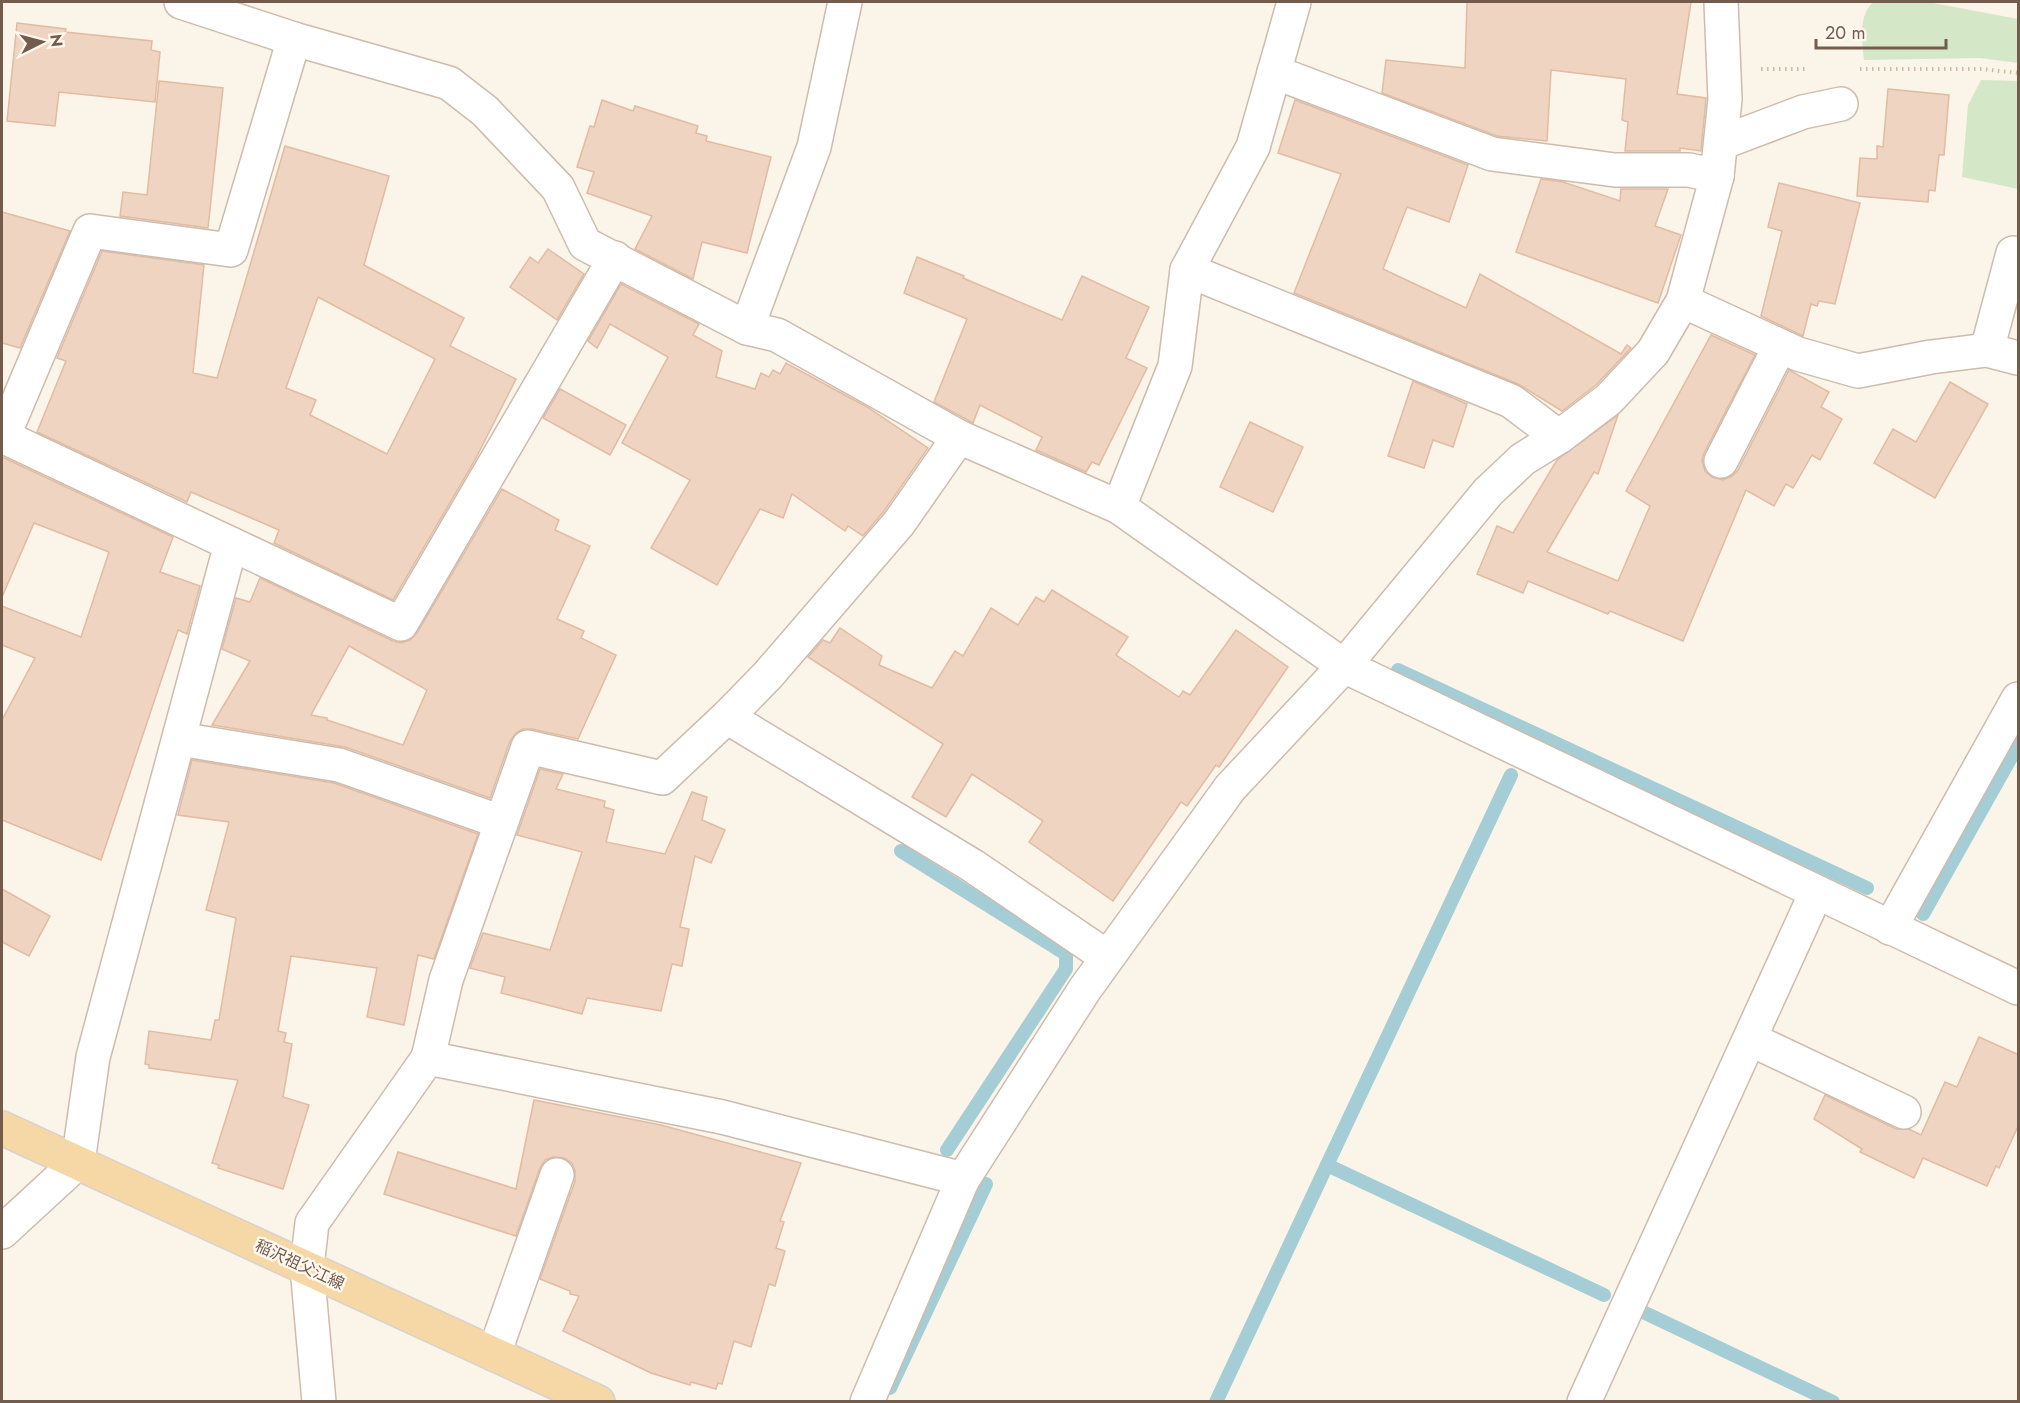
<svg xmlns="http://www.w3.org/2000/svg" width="2020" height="1403" font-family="Jost,'Noto Sans JP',sans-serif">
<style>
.green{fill:#d4e8c7}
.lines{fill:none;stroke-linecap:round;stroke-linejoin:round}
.stream{stroke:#a4cdd5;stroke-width:14}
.building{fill:#efd4c1;stroke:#e1bba2;stroke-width:1.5;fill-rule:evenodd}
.minor-casing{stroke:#cdbcae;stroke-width:36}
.major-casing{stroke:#d8d1cd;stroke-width:36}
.path{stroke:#d4b7a4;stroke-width:4;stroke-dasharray:1.5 4.5;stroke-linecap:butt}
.minor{stroke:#fff;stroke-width:33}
.major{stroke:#f5d8a5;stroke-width:33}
.labels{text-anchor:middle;stroke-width:5;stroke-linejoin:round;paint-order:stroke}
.street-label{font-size:16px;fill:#745c4d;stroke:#fef8ee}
</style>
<rect width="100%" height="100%" fill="#fbf4e8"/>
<g class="green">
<path d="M1873,2H1928L2018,19V63L1980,58L1864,60C1862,39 1858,17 1873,2Z"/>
<path d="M1981,80L2018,81V189L1962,177L1968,105Z"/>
</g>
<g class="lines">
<g class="stream">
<path d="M1398,670L1867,888"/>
<path d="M1511,775L1327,1165L1604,1295"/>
<path d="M901,851L1066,954V969L947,1150"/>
<path d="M1923,914L2018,745"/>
<path d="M1643,1312L1833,1402"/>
<path d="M890,1388L986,1184"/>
<path d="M1216,1402L1327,1165"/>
</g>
</g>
<g class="building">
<path d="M1467,2H1691L1677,94L1706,98L1701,151L1680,148V151H1625L1628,122L1622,120L1626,79L1551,70L1547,141L1497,136L1382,93L1386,60L1465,68Z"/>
<path d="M17,23L66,29L65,32L152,41L151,50L160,52L155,102L59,92L55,126L7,121Z"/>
<path d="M159,81L223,88L208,228L120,216L123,192L147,195Z"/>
<path d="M1888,89L1949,95L1944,155H1939L1935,191L1929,190L1928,202L1857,196L1860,158L1877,159V146L1883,147Z"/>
<path d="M602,100L633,111L635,106L698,126L696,133L707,136L706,141L771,157L747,253L702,242L693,279L635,249L652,216L587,193L594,172L577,167L590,126L594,127Z"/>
<path d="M1295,100L1468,165L1449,222L1407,207L1383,269L1466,308L1480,274L1621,354L1627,345L1631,348L1596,385L1562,411L1518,384L1294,293L1341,174L1278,153Z"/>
<path d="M285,146L389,176L364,265L464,318L450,346L516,379L475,460L393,600L274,543L279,530L191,492L187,502L37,432L66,361L57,358L102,251L204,265L193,373L217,378ZM318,297L435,359L387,454L310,415L316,400L286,388Z"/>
<path d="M1541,179L1563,182L1620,201L1621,189H1668L1655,226L1681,235L1658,303L1516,252Z"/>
<path d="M1779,183L1860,203L1835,304L1819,301L1817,306L1811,304L1803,336L1761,316L1782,231L1768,227Z"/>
<path d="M2,212L70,231L20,348L2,343Z"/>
<path d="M548,249L584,274L557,320L510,287L530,257L538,263Z"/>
<path d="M917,257L964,276L963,278L1062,320L1082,276L1149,307L1126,358L1147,368L1099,465L1092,462L1086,472L1036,450L1042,437L980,405L973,423L934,402L967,319L904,293Z"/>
<path d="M621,284L699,324L693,335L722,351L716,377L755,389L761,373L769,377L773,370L780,374L786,363L867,407L928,448L884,511L863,536L848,526L845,531L792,494L783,518L760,509L717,585L651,548L690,480L622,443L668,357L610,324L597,348L588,341Z"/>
<path d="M1711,335L1755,355L1704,453L1702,461L1705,471L1712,477L1723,480L1732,476L1738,470L1789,370L1829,392L1821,407L1842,419L1820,460L1812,455L1793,488L1786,484L1774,506L1746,490L1683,641L1610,611L1608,614L1528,581L1523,593L1477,574L1497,526L1513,533L1557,460L1618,415L1598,474L1594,472L1547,552L1618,581L1650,506L1626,491Z"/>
<path d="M1413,381L1467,404L1453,447L1433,440L1424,468L1388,456Z"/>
<path d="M1950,382L1988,404L1935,498L1874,463L1893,429L1916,442Z"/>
<path d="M560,389L626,425L610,455L543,418Z"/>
<path d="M1250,422L1303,447L1273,512L1220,487Z"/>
<path d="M2,457L173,537L160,572L200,586L187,634L178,630L101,860L2,820V720L35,658L2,645V606L81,637L109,552L34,523L2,597Z"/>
<path d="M502,489L559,520L555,530L590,546L557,619L584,631L581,638L616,655L578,739L532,729H523L516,733L510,741L490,798L345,747L212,725L250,661L222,649L236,598L250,602L260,578L393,641L401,643L410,640L417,633ZM349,646L427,690L403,745L327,720V718L311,715Z"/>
<path d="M1052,590L1128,637L1116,655L1179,697L1183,691L1190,695L1236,630L1288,667L1219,767L1216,765L1187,806L1181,802L1113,901L1029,842L1043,821L972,774L946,817L912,797L943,744L808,657L823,640L830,643L840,628L882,656L879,665L932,688L955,651L963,656L991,608L1018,625L1036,597L1044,602Z"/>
<path d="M192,760L334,783L478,834L434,959L418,955L404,1025L367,1017L377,968L291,956L278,1031L286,1033L284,1042L292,1044L283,1097L309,1105L283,1189L218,1168L219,1165L212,1163L238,1080L149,1068V1065L145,1064L149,1031L211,1040L215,1020H219L236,918L206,910L229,822L178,815Z"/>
<path d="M540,769L563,774L556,789L605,801L604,807L614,810L606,842L665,854L692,792L707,797L702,820L725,830L711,863L695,856L680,927L689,929L682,966L672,964L661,1011L587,998L582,1014L501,993L505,977L470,968L483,933L550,950L582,852L517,835Z"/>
<path d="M2,889L50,916L29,956L2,942Z"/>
<path d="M1979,1037L2019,1055V1124L1999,1168L1996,1166L1987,1186L1923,1158L1914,1178L1860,1152L1862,1149L1814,1119L1825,1095L1896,1129H1909L1921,1135L1945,1082L1957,1087Z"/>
<path d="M534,1100L661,1125L801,1163L780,1221L784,1222L776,1248L785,1251L775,1286L769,1284L751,1347L734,1341L722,1384L718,1383L716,1389L691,1382L690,1385L651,1373L563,1331L579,1296L570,1294V1291L540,1279L575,1181V1171L572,1163L564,1158L553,1157L545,1160L540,1168L516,1236L384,1194L398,1152L516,1189Z"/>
</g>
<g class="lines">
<defs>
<g id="minor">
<path d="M181,2L294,39L449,83L485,111L558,188L585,244L747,328L777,335L959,437"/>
<path d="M1274,72L1492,154L1615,170H1689L1717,176"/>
<path d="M1721,143L1803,112L1841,104"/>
<path d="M1187,270L1511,401L1559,437"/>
<path d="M1683,301L1798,354L1858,371L1931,357L1987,350L2018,358"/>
<path d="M747,328L814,147L845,2"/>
<path d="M1987,350L2013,253"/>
<path d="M2,436L401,624L615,258"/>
<path d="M3,437L90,231L231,250L294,39"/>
<path d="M1721,461L1780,346"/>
<path d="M1119,507L1175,366L1187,270L1253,147L1294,2"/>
<path d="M727,717L973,866L1107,957"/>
<path d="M179,739L339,765L501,822"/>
<path d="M1890,928L2018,699"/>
<path d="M1750,1039L1904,1112"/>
<path d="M428,1058L722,1117L963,1179"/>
<path d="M2,1232L78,1162L93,1057L231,544"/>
<path d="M494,1354L557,1175"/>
<path d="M319,1402L307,1267L312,1223L428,1058L446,980L528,747L662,778L727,717L768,675L899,523L959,437L1119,507L1344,666L2018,988"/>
<path d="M867,1402L963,1179L1085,989L1230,788L1344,666L1488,492L1523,459L1559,437L1609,399L1653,352L1683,301L1717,176L1725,99L1721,2"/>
<path d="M1584,1402L1816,893"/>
</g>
<path id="major" d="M2,1128L598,1402"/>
</defs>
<use href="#minor" class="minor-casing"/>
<use href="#major" class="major-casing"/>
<g class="path">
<path d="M1761,69H1808"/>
<path d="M1860,69H1982L2018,73"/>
</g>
<use href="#minor" class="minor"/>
<use href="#major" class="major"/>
</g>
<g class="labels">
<g class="street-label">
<text transform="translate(300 1264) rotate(25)" y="6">稲沢祖父江線</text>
</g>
</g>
<rect width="2020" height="1403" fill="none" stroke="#745c4d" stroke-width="6"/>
<g transform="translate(42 42) rotate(84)" stroke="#fef8ee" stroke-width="4.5" paint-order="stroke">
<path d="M0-4.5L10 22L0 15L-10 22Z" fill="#745c4d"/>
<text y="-9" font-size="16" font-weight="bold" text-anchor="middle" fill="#745c4d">N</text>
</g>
<path d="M1816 39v9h130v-9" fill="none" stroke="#745c4d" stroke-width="3"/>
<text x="1825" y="39" font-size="18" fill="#745c4d" stroke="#fef8ee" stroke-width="4.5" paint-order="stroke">20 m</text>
</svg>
